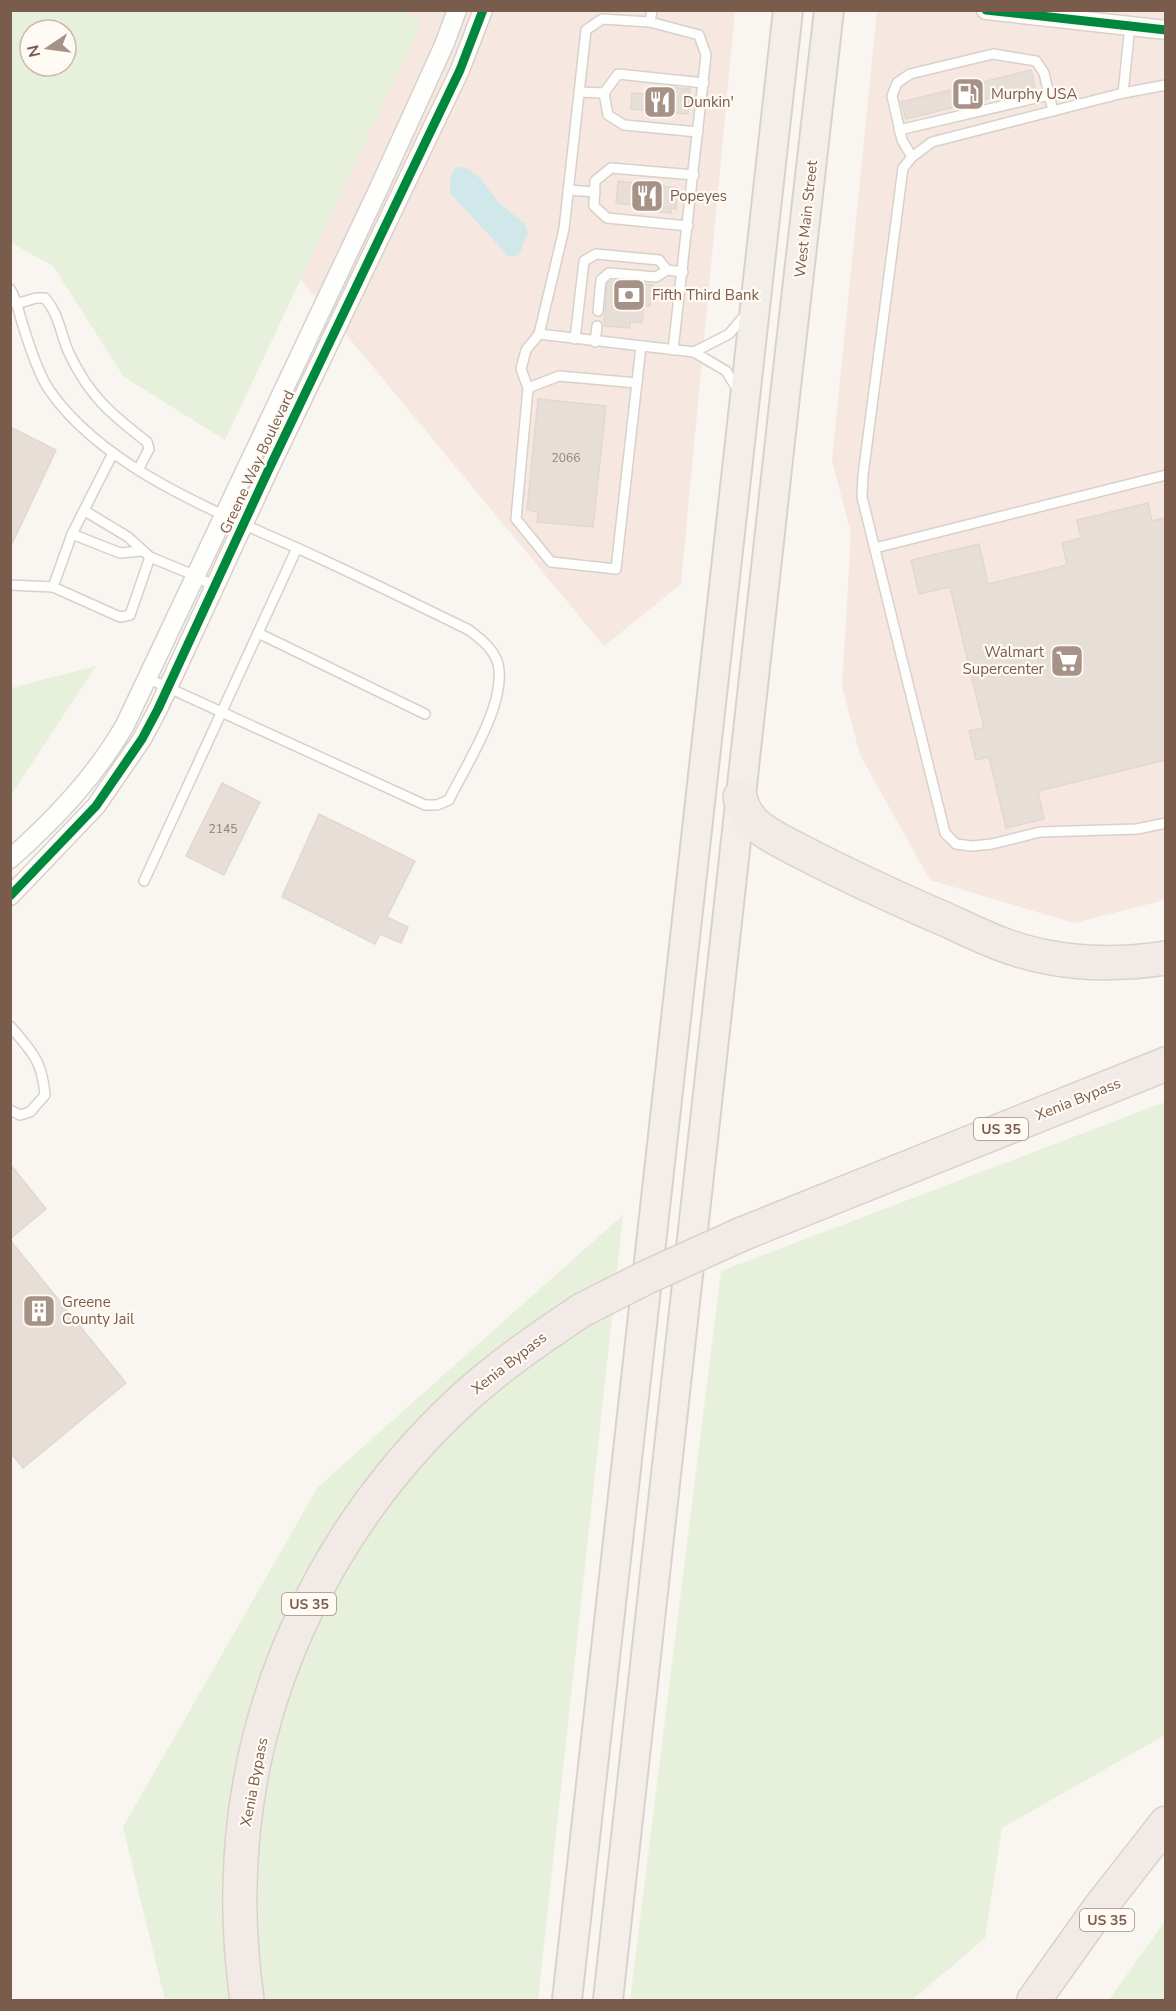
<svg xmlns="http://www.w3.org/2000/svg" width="1176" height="2011" font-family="'Nunito Sans',sans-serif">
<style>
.commercial{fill:#f6e8e1}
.green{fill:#e7f0db;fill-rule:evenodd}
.water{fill:#d0e8ea}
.building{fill:#e6ded7;stroke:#e2d8d2;stroke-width:1.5}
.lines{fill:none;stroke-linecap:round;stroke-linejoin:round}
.service-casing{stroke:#d7d1cb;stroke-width:12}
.minor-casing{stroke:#d7d1cb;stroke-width:21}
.primary-casing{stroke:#dad1cc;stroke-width:32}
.motorway-casing{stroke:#dad1cc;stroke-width:36}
.service{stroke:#fefefd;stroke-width:9}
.minor{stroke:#fefefd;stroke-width:18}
.primary{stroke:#f3eee8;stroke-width:28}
.motorway{stroke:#f2eae7;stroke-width:33}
.motorway-bridge-casing{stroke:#dad1cc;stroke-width:36;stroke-linecap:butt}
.motorway-bridge{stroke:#f2eae7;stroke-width:33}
.cycleway-casing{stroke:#fffaf3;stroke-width:13}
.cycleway{stroke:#00873e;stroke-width:9}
.labels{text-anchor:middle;stroke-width:4.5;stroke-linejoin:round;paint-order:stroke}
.number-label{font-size:12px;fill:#977e72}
.shield{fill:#fffaf3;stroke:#a28b7f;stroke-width:1.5}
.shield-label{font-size:14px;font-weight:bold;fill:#7a5c4d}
.poi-label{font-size:15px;fill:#7a5c4d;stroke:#fffaf3;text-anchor:start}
.street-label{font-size:15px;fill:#7a5c4d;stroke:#fffaf3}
</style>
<rect width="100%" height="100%" fill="#f9f5f0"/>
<g class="commercial">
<path d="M242,11H735L681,584L604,646L186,141Z"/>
<path d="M877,11H1165V900L1074,923L930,880L860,755L842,687L851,533L832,461Z"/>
</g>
<g class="green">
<path d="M407,10L421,24L225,440L124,377L53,266L11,243V11ZM30,30H66V66H30Z"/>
<path d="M96,666L11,795V688Z"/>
<path d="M1165,1102V1735L1002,1828L985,1938L912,2000H630L721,1271Z"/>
<path d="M623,1215L538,2000H165L123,1827L318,1487Z"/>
<path d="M1165,1921V2000H1109Z"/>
</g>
<path class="water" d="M456,167L467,168L480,178L499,203L525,224L528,233L519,255L509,257L450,193V178Z"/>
<g class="building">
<path d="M1031,70L1035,87L906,119L901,102Z"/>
<path d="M653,86L690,89L688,114L631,109L632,93L653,94Z"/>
<path d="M618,181L678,188L676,209L671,208V213L640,210V206L616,203Z"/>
<path d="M611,281L653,285L650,306H644L642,323L630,322V328L604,326L607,283Z"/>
<path d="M538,399L606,406L593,527L537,522L538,512L527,510Z"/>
<path d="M10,427L56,450L10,548Z"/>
<path d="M1148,503L1152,521L1166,518V760L1038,791L1044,819L1006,828L989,757L976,760L969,731L984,728L950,587L919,594L911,560L979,544L988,584L1067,565L1062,543L1081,538L1077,520Z"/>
<path d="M222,783L260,802L224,875L186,856Z"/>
<path d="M319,814L415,861L387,917L408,927L401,943L380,934L375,944L282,897Z"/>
<path d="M10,1164L46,1209L10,1239Z"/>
<path d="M10,1240L126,1383L23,1468L10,1452Z"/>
</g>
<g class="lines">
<defs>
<g id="service">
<path d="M652,10L650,22L602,19L586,30L564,229L539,334L694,352L726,371L738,390"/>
<path d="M650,22L699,35L706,55L673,350"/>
<path d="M1166,85L1123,93L932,142L912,157L903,168L863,475L862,497L945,833L956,844L972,846L992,844L1040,832L1137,829L1166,823"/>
<path d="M579,92L604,93"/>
<path d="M1123,93L1130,26"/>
<path d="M899,130L1049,95"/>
<path d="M698,132L624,125L608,115L604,93L618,74L704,83"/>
<path d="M912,157L902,140L892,96L897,83L910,74L993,54L1036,61L1044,73L1053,111"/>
<path d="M568,190L595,192"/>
<path d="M688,226L607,218L594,206L595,181L611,168L694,175"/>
<path d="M10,289C16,298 18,309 21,319C27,339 38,375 50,391C108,474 231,517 321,559C371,582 420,606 469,630C481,639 498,652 499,670C503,709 466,765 449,800L437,805H425L147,678"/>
<path d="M16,304L36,298H45C60,316 60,333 69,353C89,396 111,414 147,442L149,449L138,470"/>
<path d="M598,311L601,280L609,273L656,277L667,270L683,272"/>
<path d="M539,334L526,350L521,369L528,388L516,519L551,562L616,569L641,346"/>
<path d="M575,339L584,261L596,254L659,260L667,270"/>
<path d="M595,342L597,326"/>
<path d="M694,352L729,334L747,313"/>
<path d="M528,388L559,376L637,383"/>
<path d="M85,511L128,537L150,557L196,576L215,587"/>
<path d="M72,534L120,553L142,551"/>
<path d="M875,548L1166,475"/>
<path d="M10,585L53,587L120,617L130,615L150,557"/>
<path d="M53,587L72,534L113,453"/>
<path d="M258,633L425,714"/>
<path d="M144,881L297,548"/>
<path d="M10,1026C32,1052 42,1060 45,1095L30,1112L20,1115L10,1110"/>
</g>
<g id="minor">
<path d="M986,10L1166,30"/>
<path d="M10,859C55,819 95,777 125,725L378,190L444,45L457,10"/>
<path d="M10,896L96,806L142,739L158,709L268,471L460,70L483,10"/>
</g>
<g id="primary">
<path d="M567,2000L788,10"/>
<path d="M608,2000L786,387L829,10"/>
</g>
<g id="motorway">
<path d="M740,797C745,820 761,830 779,840C835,870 891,896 949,921C981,936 1012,951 1047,957C1086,965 1126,964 1166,958"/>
<path d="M742,1234L1166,1064"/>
<path d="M247,2000C242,1963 239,1925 240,1887C243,1700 326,1526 462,1400C499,1366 540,1338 582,1310"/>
<path d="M1034,2000L1101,1906L1166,1823"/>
</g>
</defs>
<use href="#service" class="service-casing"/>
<use href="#minor" class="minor-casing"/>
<use href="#primary" class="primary-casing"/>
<use href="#motorway" class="motorway-casing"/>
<use href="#service" class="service"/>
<use href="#minor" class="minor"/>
<use href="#primary" class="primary"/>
<use href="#motorway" class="motorway"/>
<defs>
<path id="motorway-bridge" d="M582,1310L647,1277L742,1234"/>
</defs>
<use href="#motorway-bridge" class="motorway-bridge-casing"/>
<use href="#motorway-bridge" class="motorway-bridge"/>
<defs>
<g id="cycleway">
<path d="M986,10L1166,30"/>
<path d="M10,896L96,806L142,739L158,709L268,471L460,70L483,10"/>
</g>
</defs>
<use href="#cycleway" class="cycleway-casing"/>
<use href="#cycleway" class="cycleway"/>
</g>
<defs>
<symbol id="fuel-square" viewBox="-11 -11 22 22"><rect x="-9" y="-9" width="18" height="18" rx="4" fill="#a69286" stroke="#fffaf3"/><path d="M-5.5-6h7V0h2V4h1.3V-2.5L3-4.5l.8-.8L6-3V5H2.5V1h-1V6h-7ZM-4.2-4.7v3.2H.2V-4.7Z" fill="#fff"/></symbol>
<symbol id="restaurant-square" viewBox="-11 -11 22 22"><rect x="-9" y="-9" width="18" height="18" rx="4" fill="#a69286" stroke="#fffaf3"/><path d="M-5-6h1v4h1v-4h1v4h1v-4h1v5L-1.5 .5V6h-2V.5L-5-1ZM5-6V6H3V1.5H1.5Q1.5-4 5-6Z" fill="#fff"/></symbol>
<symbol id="bank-square" viewBox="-11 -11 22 22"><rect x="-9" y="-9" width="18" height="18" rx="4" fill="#a69286" stroke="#fffaf3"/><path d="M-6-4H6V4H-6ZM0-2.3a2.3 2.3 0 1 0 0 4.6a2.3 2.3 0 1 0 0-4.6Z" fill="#fff"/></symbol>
<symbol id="supermarket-square" viewBox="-11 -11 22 22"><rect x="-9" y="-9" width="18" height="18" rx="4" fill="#a69286" stroke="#fffaf3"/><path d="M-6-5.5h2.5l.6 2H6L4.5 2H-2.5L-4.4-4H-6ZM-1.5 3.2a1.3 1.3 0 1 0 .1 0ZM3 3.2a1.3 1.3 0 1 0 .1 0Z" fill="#fff"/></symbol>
<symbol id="building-square" viewBox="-11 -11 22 22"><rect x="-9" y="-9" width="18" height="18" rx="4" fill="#a69286" stroke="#fffaf3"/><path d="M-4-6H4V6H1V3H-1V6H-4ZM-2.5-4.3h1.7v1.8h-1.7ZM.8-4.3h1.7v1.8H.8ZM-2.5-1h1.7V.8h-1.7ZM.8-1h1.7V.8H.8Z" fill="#fff"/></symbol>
</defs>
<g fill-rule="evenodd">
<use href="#fuel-square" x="949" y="75" width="38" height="38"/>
<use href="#restaurant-square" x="641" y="83" width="38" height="38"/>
<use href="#restaurant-square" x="628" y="177" width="38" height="38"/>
<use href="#bank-square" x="610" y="276" width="38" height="38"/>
<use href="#supermarket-square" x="1048" y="642" width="38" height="38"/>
<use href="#building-square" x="20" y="1292" width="38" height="38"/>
</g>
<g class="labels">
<g class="number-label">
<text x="566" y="462">2066</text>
<text x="223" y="833">2145</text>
</g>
<g class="shield">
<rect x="974" y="1118" width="54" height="22" rx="4.5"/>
<rect x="282" y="1593" width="54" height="22" rx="4.5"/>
<rect x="1080" y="1909" width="54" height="22" rx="4.5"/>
</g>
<g class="shield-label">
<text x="1001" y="1134">US 35</text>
<text x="309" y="1609">US 35</text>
<text x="1107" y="1925">US 35</text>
</g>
<g class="poi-label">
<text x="991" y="99">Murphy USA</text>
<text x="683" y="107">Dunkin'</text>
<text x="670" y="201">Popeyes</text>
<text x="652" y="300">Fifth Third Bank</text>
<text x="1044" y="657" text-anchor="end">Walmart<tspan x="1044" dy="17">Supercenter</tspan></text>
<text x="62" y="1307">Greene<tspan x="62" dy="17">County Jail</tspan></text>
</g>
<g class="street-label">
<text transform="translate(806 219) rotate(-84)" y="5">West Main Street</text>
<text transform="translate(257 462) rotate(-65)" y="5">Greene Way Boulevard</text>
<text transform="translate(1078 1099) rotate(-22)" y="5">Xenia Bypass</text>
<text transform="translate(509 1363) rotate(-38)" y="5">Xenia Bypass</text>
<text transform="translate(254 1782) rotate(-79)" y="5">Xenia Bypass</text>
</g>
</g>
<rect width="1176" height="2011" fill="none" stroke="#7a5c4d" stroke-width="24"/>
<g transform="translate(48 48) rotate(257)"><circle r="28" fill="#fffaf3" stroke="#cabbb1" stroke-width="1.5"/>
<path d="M0-4.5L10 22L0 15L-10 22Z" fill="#a69286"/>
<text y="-9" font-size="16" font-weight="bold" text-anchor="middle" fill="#7a5c4d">N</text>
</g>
</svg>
